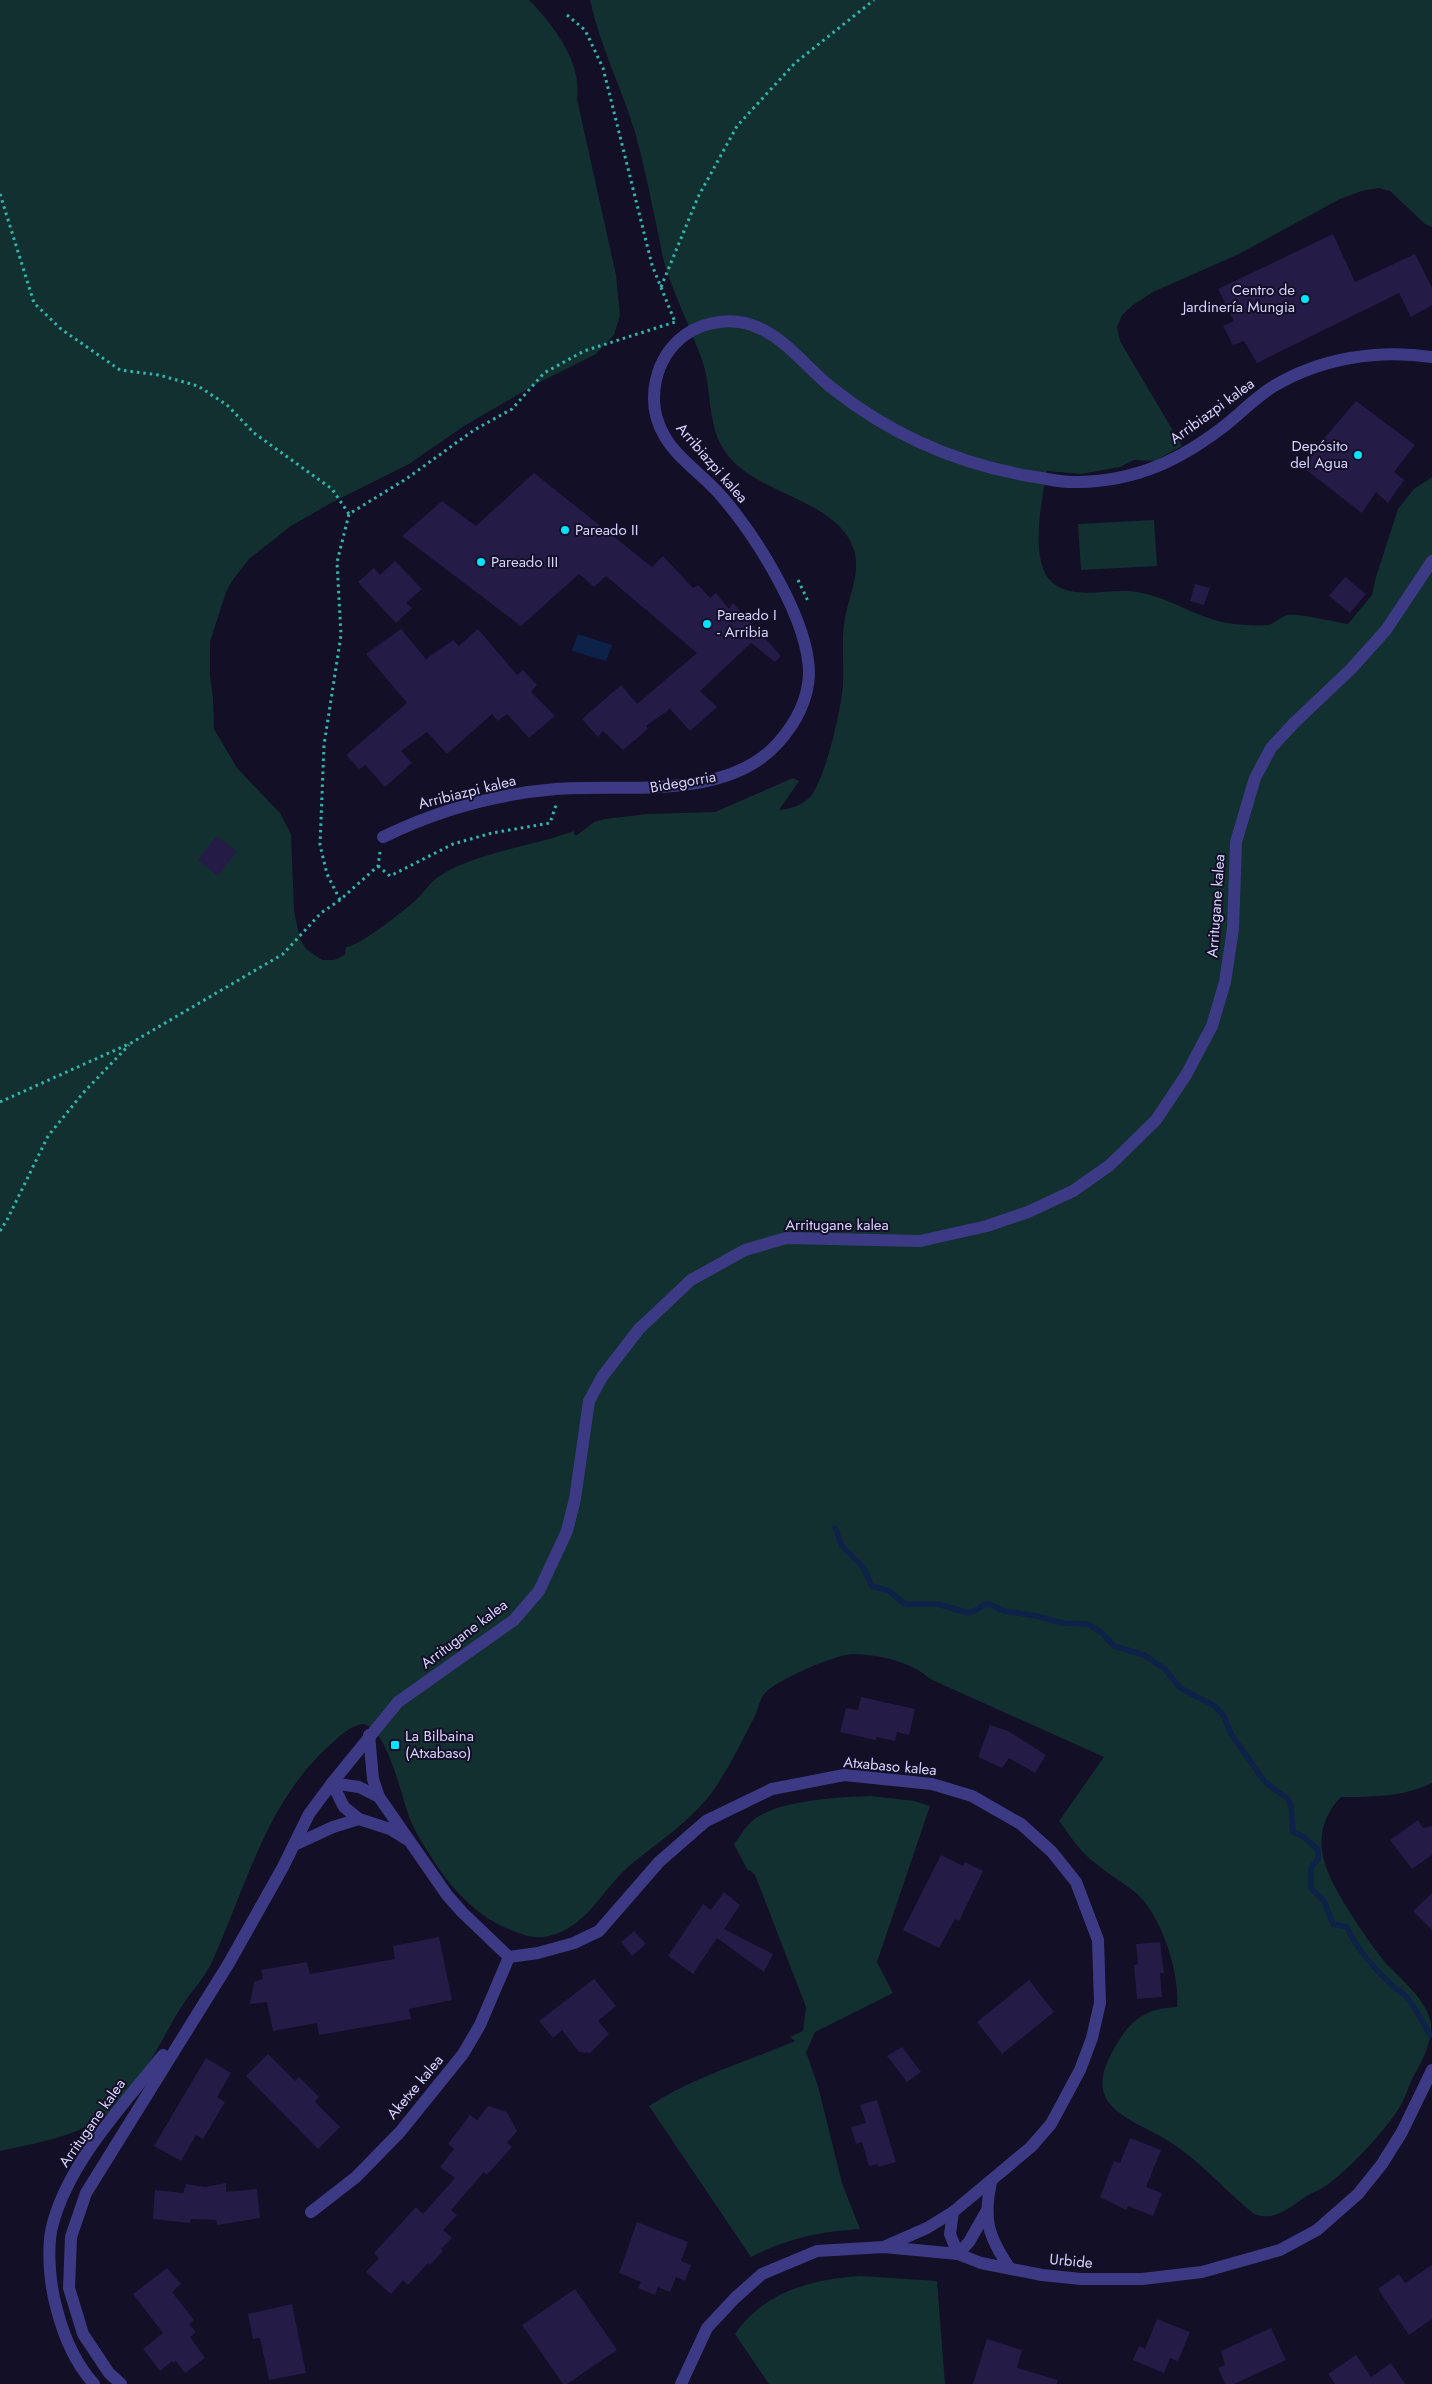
<svg xmlns="http://www.w3.org/2000/svg" width="1432" height="2384" font-family="Jost,sans-serif">
<style>
.green{fill:#12302f}
.water{fill:#0c2248}
.lines{fill:none;stroke-linecap:round;stroke-linejoin:round}
.stream{stroke:#0c2248;stroke-width:5.5}
.building{fill:#241b47}
.path{stroke:#2fb8b0;stroke-width:3;stroke-dasharray:2.5 4;stroke-linecap:butt}
.minor{stroke:#3d3a85;stroke-width:12}
.poi-dot{fill:#00e5ff;stroke:#130f26;stroke-width:2}
.labels{text-anchor:middle;stroke-width:4;stroke-linejoin:round;paint-order:stroke}
.poi-label{font-size:15px;fill:#d9d4ff;stroke:#130f26;text-anchor:start}
.street-label{font-size:15px;fill:#d9d4ff;stroke:#130f26}
</style>
<rect width="100%" height="100%" fill="#130f26"/>
<g class="green">
<path d="M0,0H529C553,24 583,64 577,99L616,275L620,315L614,335L596,354L538,383L464,426L409,464L331,503L291,526L249,559L232,581L226,592L210,642V676L213,698L214,729L237,768L280,813L291,834L294,911L300,939L306,949L322,960H334L345,955L346,947C357,948 408,908 418,898C423,893 428,886 433,881C465,854 534,846 574,831V835H577L594,822L605,819L648,814L715,812L793,778L799,781L779,810C789,809 801,806 809,798C825,782 842,707 843,683C844,662 841,639 845,618C849,595 861,573 854,550C837,497 753,496 724,450C707,424 712,388 702,360C691,329 676,299 666,269C662,256 660,241 657,228C650,196 644,164 635,132C621,87 600,46 590,0H1432V227L1425,224L1390,191L1379,188L1362,191L1340,199L1239,254L1153,292L1133,305L1122,315L1117,327L1120,341L1182,446L1155,461L1134,460L1120,467L1081,474L1047,471C1042,498 1030,557 1049,579C1069,603 1110,587 1137,592C1170,597 1199,620 1234,624C1244,625 1258,626 1268,625C1275,623 1281,617 1288,615C1300,613 1334,622 1348,624L1372,595L1376,577L1398,509L1414,489L1432,477V1783C1403,1797 1373,1797 1341,1797C1303,1837 1328,1878 1353,1917C1362,1931 1372,1946 1383,1960C1399,1978 1426,1998 1431,2023C1432,2043 1422,2062 1412,2079C1408,2087 1406,2096 1402,2103C1389,2127 1352,2166 1331,2182C1323,2189 1313,2192 1305,2197C1289,2208 1274,2222 1254,2214C1225,2191 1202,2162 1170,2142C1150,2128 1116,2119 1105,2096C1097,2078 1109,2057 1118,2042C1132,2018 1149,2008 1177,2007C1180,1974 1162,1916 1137,1894C1122,1881 1103,1871 1088,1857C1077,1847 1068,1833 1059,1821L1104,1757L930,1679C911,1661 879,1655 854,1654C835,1654 777,1680 765,1693C760,1698 758,1709 755,1716C742,1741 729,1768 713,1791C690,1822 657,1843 628,1867C601,1891 587,1927 549,1936C533,1940 520,1934 506,1928C474,1914 448,1885 430,1855C423,1844 415,1832 410,1819C401,1797 388,1728 363,1724C350,1726 341,1735 331,1744C267,1800 246,1887 212,1962C205,1978 191,1991 182,2006C159,2042 142,2087 107,2114C76,2137 37,2143 0,2151Z"/>
<path d="M1154,520L1157,566L1081,570L1078,524Z"/>
<path d="M871,1796L914,1801L930,1806L877,1962L893,1993L815,2032L806,2052L818,2086L842,2183L860,2229C818,2232 789,2238 751,2257L649,2106C693,2077 746,2062 795,2041L790,2037L803,2031L806,2007L755,1875L750,1870L748,1871L734,1844C740,1837 744,1828 751,1822C774,1800 840,1797 871,1796Z"/>
<path d="M861,2276L937,2281L945,2384H769L735,2334C765,2291 812,2279 861,2276Z"/>
</g>
<path class="water" d="M578,634L612,645L606,661L572,651Z"/>
<g class="lines">
<path class="stream" d="M835,1528L842,1546L863,1567L872,1586L889,1591L905,1604H938L968,1613L975,1611L983,1605L989,1604L1004,1611L1037,1616L1062,1623L1088,1624L1102,1633L1114,1646L1144,1655L1165,1669L1180,1688L1215,1706L1224,1716L1231,1734L1265,1782L1288,1799L1291,1805L1293,1832L1304,1837L1318,1850V1859L1311,1868V1888L1324,1901L1333,1924L1347,1927C1356,1948 1373,1967 1390,1983C1394,1988 1400,1991 1405,1995C1416,2008 1422,2021 1430,2035"/>
</g>
<g class="building">
<path d="M1333,234L1355,282L1415,254L1432,288V305L1411,317L1399,293L1257,363L1244,341L1233,345L1223,326L1234,321L1218,289Z"/>
<path d="M1356,401L1415,445L1394,472L1404,480L1388,503L1376,492L1362,513L1301,466Z"/>
<path d="M534,473L652,567L663,556L693,588L698,585L710,598L716,593L729,609L733,603L781,656L775,662L751,643L700,691L717,707L690,731L670,709L646,726L648,729L623,750L603,731L598,737L582,719L621,685L637,704L697,653L606,576L594,587L579,574L521,626L402,536L442,501L476,526Z"/>
<path d="M395,561L422,589L406,603L412,608L396,623L358,582L374,568L380,575Z"/>
<path d="M1345,577L1366,594L1350,613L1329,596Z"/>
<path d="M1195,584L1210,588L1204,605L1190,601Z"/>
<path d="M401,629L426,659L453,640L459,646L478,629L517,675L523,670L537,685L531,692L555,716L529,738L507,714L498,721L492,714L447,754L427,732L401,751L412,763L385,787L365,765L359,769L346,755L407,703L366,654Z"/>
<path d="M216,836L237,851L218,876L198,860Z"/>
<path d="M861,1697L915,1709L909,1735L897,1732L895,1741L876,1737V1740L840,1732L846,1708L858,1710Z"/>
<path d="M990,1725L1008,1731L1046,1755L1035,1773L1009,1758L1002,1768L978,1757Z"/>
<path d="M1418,1820L1423,1828L1432,1826V1855L1412,1869L1390,1840Z"/>
<path d="M941,1855L963,1866L965,1862L983,1871L959,1921L955,1919L939,1948L903,1930Z"/>
<path d="M724,1892L740,1905L724,1929L773,1954L764,1972L717,1938L693,1974L668,1956L703,1904L711,1910Z"/>
<path d="M1432,1893V1930L1413,1911Z"/>
<path d="M634,1931L646,1944L632,1956L621,1942Z"/>
<path d="M439,1937L452,2000L409,2009L411,2019L319,2035L317,2023L273,2031L267,2002L250,2004L254,1982L263,1979L261,1970L307,1962L310,1974L395,1959L393,1946Z"/>
<path d="M1160,1942L1164,1973H1160L1162,1997L1137,1999L1134,1965L1138,1964L1136,1944Z"/>
<path d="M594,1979L616,2006L598,2021L609,2034L590,2053L579,2052L562,2030L553,2038L539,2021Z"/>
<path d="M1029,1980L1054,2012L1002,2054L977,2022Z"/>
<path d="M902,2047L921,2072L907,2082L887,2056Z"/>
<path d="M268,2054L295,2081L299,2077L319,2097L315,2102L340,2127L318,2149L246,2076Z"/>
<path d="M206,2058L231,2073L217,2097L225,2102L203,2139L196,2135L181,2161L154,2146Z"/>
<path d="M877,2100L896,2162L878,2167V2164L869,2166L862,2142L856,2144L851,2127L866,2123L860,2105Z"/>
<path d="M488,2106L507,2112L517,2131L507,2143L512,2147L487,2175L484,2172L451,2210L457,2215L443,2230L452,2238L441,2249L443,2251L430,2265L428,2263L408,2285L403,2280L391,2294L366,2272L379,2258L374,2253L416,2207L423,2214L455,2178L440,2167L454,2149L448,2144L470,2115L477,2120Z"/>
<path d="M1130,2138L1161,2150L1146,2187L1162,2193L1153,2216L1128,2206L1126,2210L1100,2197L1114,2161L1120,2163Z"/>
<path d="M226,2183V2192L257,2189L260,2218L217,2225L216,2220L191,2219L190,2223L153,2219L155,2190L183,2193L186,2184L205,2187Z"/>
<path d="M637,2222L688,2242L681,2261L691,2265L685,2281L676,2277L670,2292L658,2287L655,2295L638,2288L641,2282L619,2273Z"/>
<path d="M1432,2265V2319L1409,2335L1378,2289L1399,2274L1405,2283Z"/>
<path d="M167,2268L181,2284L172,2292L194,2320L189,2324L196,2332L190,2337L205,2358L185,2373L176,2361L173,2363L172,2361L160,2371L143,2349L163,2333L133,2294Z"/>
<path d="M575,2289L617,2350L567,2384H563L522,2325Z"/>
<path d="M292,2304L306,2373L269,2380L260,2338L253,2339L248,2314Z"/>
<path d="M1157,2319L1190,2332L1178,2361L1170,2358L1164,2373L1133,2360L1139,2346L1145,2349Z"/>
<path d="M1271,2328L1286,2360L1234,2384H1225L1218,2368L1225,2365L1221,2351Z"/>
<path d="M987,2339L1022,2350L1017,2368L1058,2380L1057,2384H973Z"/>
<path d="M1356,2355L1371,2377L1391,2363L1405,2384H1335L1328,2374Z"/>
</g>
<g class="lines">
<g class="path">
<path d="M567,15L585,30L603,68L652,265L675,322"/>
<path d="M0,194L34,303L61,329L120,370L159,375L198,386L227,405L254,433L332,489L349,514"/>
<path d="M661,287L698,197L737,126L795,63L874,0"/>
<path d="M798,580L808,601"/>
<path d="M378,866L390,876L453,844L492,833L550,823L556,805"/>
<path d="M340,900L327,874L320,845L324,745L341,635L337,562L349,514L406,479L474,430L512,409L544,373L584,351L675,322"/>
<path d="M0,1102L131,1043L283,954L321,913L340,900L378,866L380,852"/>
<path d="M0,1231L7,1220L48,1136L83,1093L129,1045"/>
</g>
<g class="minor">
<path d="M383,837C436,811 496,794 556,789C625,784 726,801 778,743C795,724 808,700 809,674C809,620 757,538 723,498C706,477 676,458 664,435C645,402 654,358 685,335C706,320 736,317 759,328C787,340 808,369 832,388C891,435 960,465 1035,477C1049,479 1063,483 1078,482C1137,481 1181,460 1227,424C1242,412 1257,396 1274,386C1321,358 1378,349 1432,357"/>
<path d="M369,1735L373,1779L379,1797"/>
<path d="M332,1783L359,1787L379,1797L447,1895L462,1912L509,1957L538,1953L574,1943L599,1931L659,1862L706,1821L772,1789L844,1775L932,1784L972,1796L1021,1824L1052,1852L1076,1882L1098,1940L1100,2003L1092,2038L1080,2070L1051,2124L1031,2147L953,2212L950,2234L958,2254L969,2242L986,2212"/>
<path d="M332,1783L344,1807L359,1819L390,1829L406,1839"/>
<path d="M294,1845L333,1827L359,1819"/>
<path d="M991,2182C983,2219 988,2236 1009,2267"/>
<path d="M311,2212L356,2177L400,2132L463,2054L480,2025L509,1957"/>
<path d="M886,2246L927,2228L953,2212"/>
<path d="M94,2384C75,2363 64,2337 57,2310C50,2286 46,2247 53,2223C70,2161 123,2105 163,2055"/>
<path d="M121,2384L109,2373L83,2334L69,2288L71,2237L86,2193L229,1963L283,1867L309,1814L332,1783L398,1702L514,1620L539,1591L567,1531L575,1499L589,1401L602,1377L639,1329L691,1280L745,1250L786,1238L920,1241L987,1226L1028,1212L1073,1191L1110,1165L1156,1120L1186,1075L1212,1026L1225,982L1233,929L1236,842L1255,778L1271,748L1294,723L1351,669L1386,630L1432,561"/>
<path d="M681,2384L707,2328L735,2298L762,2274L817,2251L884,2247L958,2254L981,2263L1042,2275L1081,2279H1142L1202,2272L1280,2250L1317,2230L1358,2194L1382,2164L1402,2132L1432,2070"/>
</g>
</g>
<g class="poi-dot">
<circle cx="1305" cy="299" r="5"/>
<circle cx="1358" cy="455" r="5"/>
<circle cx="565" cy="530" r="5"/>
<circle cx="481" cy="562" r="5"/>
<circle cx="707" cy="624" r="5"/>
<rect x="390" y="1740" width="10" height="10" rx="2.5"/>
</g>
<g class="labels">
<g class="poi-label">
<text x="1295" y="295" text-anchor="end">Centro de<tspan x="1295" dy="17">Jardinería Mungia</tspan></text>
<text x="1348" y="451" text-anchor="end">Depósito<tspan x="1348" dy="17">del Agua</tspan></text>
<text x="575" y="535">Pareado II</text>
<text x="491" y="567">Pareado III</text>
<text x="717" y="620">Pareado I<tspan x="717" dy="17">- Arribia</tspan></text>
<text x="405" y="1741">La Bilbaina<tspan x="405" dy="17">(Atxabaso)</tspan></text>
</g>
<g class="street-label">
<text transform="translate(1212 411) rotate(-36)" y="5">Arribiazpi kalea</text>
<text transform="translate(712 463) rotate(49)" y="5">Arribiazpi kalea</text>
<text transform="translate(683 782) rotate(-10)" y="5">Bidegorria</text>
<text transform="translate(467 792) rotate(-14)" y="5">Arribiazpi kalea</text>
<text transform="translate(1216 906) rotate(-86)" y="5">Arritugane kalea</text>
<text x="837" y="1230">Arritugane kalea</text>
<text transform="translate(464 1634) rotate(-37)" y="5">Arritugane kalea</text>
<text transform="translate(890 1766) rotate(5)" y="5">Atxabaso kalea</text>
<text transform="translate(415 2087) rotate(-50)" y="5">Aketxe kalea</text>
<text transform="translate(92 2123) rotate(-55)" y="5">Arritugane kalea</text>
<text transform="translate(1071 2261) rotate(5)" y="5">Urbide</text>
</g>
</g>
</svg>
